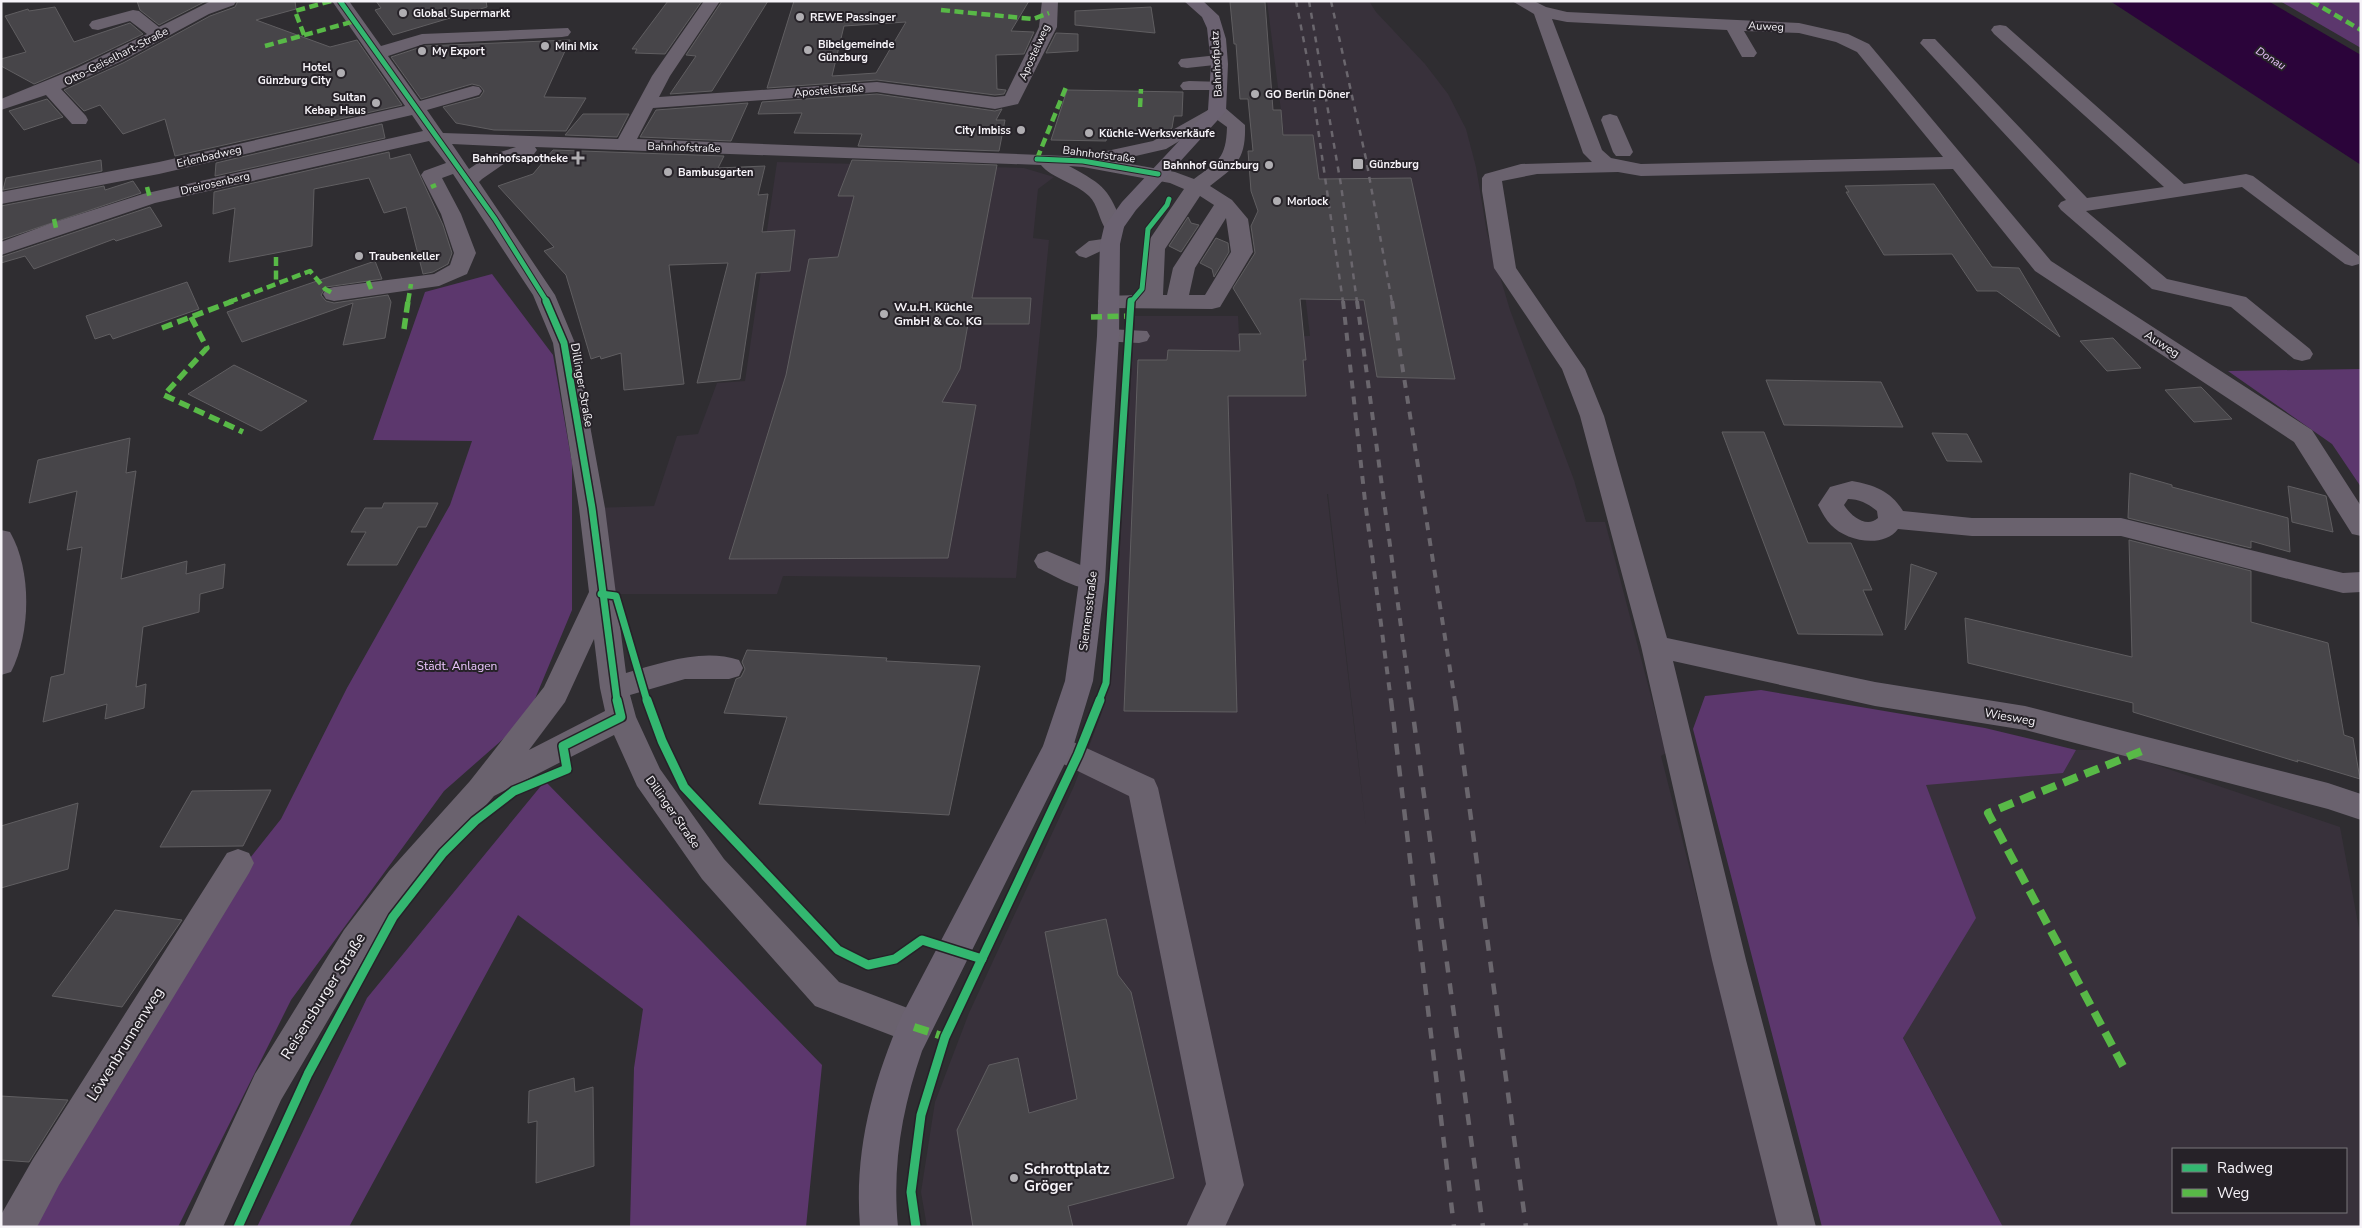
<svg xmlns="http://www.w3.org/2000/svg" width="2362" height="1228" font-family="'Nunito Sans',sans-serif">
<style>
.built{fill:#38313b;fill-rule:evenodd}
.green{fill:#5c376d}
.water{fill:#2b043a}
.building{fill:#474549;stroke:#605e61;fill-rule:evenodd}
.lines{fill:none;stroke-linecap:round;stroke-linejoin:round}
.minor{fill:#6a626e;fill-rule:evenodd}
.major{fill:#6b6271;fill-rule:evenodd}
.rail-far2{stroke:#6a666d;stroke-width:2.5;stroke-dasharray:6 6;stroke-linecap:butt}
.rail-far1{stroke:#6a666d;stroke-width:4;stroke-dasharray:8 8;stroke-linecap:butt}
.rail{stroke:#6a666d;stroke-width:4.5;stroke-dasharray:11 11;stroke-linecap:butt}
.quiet-far2{stroke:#58b947;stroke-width:4.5;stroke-dasharray:9 4.5;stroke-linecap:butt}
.quiet-far1{stroke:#58b947;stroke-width:5.5;stroke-dasharray:11 5.5;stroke-linecap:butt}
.quiet{stroke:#58b947;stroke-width:8;stroke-dasharray:15 8;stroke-linecap:butt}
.cycleway-far2-casing{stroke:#262228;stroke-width:7}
.cycleway-far1-casing{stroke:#262228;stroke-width:10}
.cycleway-casing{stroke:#262228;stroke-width:12}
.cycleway-far2{stroke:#33b770;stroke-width:5}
.cycleway-far1{stroke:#33b770;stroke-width:7}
.cycleway{stroke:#33b770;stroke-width:9}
.poi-dot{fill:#b0aeb2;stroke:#262228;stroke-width:2}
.labels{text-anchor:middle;stroke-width:4;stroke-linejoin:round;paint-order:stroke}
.far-poi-label{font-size:11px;font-weight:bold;fill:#f6f3f8;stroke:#262228;text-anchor:start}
.far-street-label{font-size:11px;fill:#f6f3f8;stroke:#262228}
.far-water-label{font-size:11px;font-style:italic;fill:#e6c0f8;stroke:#262228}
.poi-label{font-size:12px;font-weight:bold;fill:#f6f3f8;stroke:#262228;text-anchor:start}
.street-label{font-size:12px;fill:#f6f3f8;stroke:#262228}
.park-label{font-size:12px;fill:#ebc5fd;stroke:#262228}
.near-street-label{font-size:15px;fill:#f6f3f8;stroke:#262228}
.near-poi-label{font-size:15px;font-weight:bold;fill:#f6f3f8;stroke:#262228;text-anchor:start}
</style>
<rect width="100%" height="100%" fill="#2f2d31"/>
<g class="built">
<path d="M1267,1H1369L1376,12L1425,64L1448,94L1466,129L1476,167L1487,233L1510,310L1574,480L1586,522H1605L1666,753L1661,756L1781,1227H927L921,1192L935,1102L969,1013L1074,786L1101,715L1112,671L1135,316H1238L1239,334H1261L1262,337L1310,336L1288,151L1286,150ZM1327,494H1328L1366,828L1355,735Z"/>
<path d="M777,162L1024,168L1054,177L1038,189L1033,238L1049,240L1016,578L783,576L777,594H601L592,508L654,506L677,436L698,434L717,383L745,381Z"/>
<path d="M1751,749L2112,750L2340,827L2361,939V1227H2003ZM2173,1149H2346V1212H2173Z"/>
</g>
<g class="green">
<path d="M2280,1H2361V48Z"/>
<path d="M492,274L553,355L572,463V610L527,718L444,791L291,1000L178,1227H28L181,945L281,819L347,688L450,505L472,441L373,440L425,292Z"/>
<path d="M2361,369V487L2332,444L2228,371Z"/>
<path d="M1761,690L1985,728L2076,750L2063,773L1926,785L1976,918L1903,1038L2003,1227H1822L1693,729L1705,696Z"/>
<path d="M545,781L822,1065L806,1227H630L634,1068L643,1009L518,915L349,1227H257L367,998Z"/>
</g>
<path class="water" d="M2110,1H2268L2361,55V165Z"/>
<g class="building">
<path d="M137,1H206L159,25L140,10Z"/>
<path d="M238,1H295L296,9L256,20L330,47L357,40L402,105L175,156L165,119L123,134L100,105L84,111L64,90L123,63L210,16L235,7Z"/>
<path d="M376,1H486L487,7L393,35L375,10L381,8Z"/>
<path d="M668,1H702L665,54L635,53L637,49H632Z"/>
<path d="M722,1H768L712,91L670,94L696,56L686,55Z"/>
<path d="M794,1H1029L1011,31L1034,32L1024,54L996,55L997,89L1006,90L1004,94L995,95L877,80L767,88ZM906,22L876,73L832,76L844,26Z"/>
<path d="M1230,2H1265L1273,110H1281L1283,135H1313L1319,179L1411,178L1455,379L1377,377L1364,300L1300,299L1306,360H1303L1306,396H1228L1237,712L1124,711L1138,360H1167L1168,350L1240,351L1239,334H1261L1233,288L1255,253L1251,226L1258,211L1251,191L1248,151H1253L1248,99H1240L1236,44H1234Z"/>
<path d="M55,7L74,42L130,23L143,34L76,66L34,84L1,66V59L26,52L5,16L28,9L29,11Z"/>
<path d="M1151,7L1155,33L1075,25V11Z"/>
<path d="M1056,33L1078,34V51L1046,53Z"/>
<path d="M570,40L544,97L586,98L566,131L494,130L456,123L443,107L480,97L484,91L480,86L472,84L421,99L391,57L424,46Z"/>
<path d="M1067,90L1183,92L1182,116H1174L1172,128L1168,131H1108L1106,141L1051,140Z"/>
<path d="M877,94L995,111L1002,109L996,120H1005L999,151L858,146L862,134L794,133L802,113L758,114L762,102Z"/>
<path d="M47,99L63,117L24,130L9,111Z"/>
<path d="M748,103L731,141L640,137L656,110Z"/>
<path d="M583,114H629L617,137L565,135Z"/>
<path d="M382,124L385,138L215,176L216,163Z"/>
<path d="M553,150L724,156L718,168L765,166L758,195L768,194L762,232L795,230L790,271L756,273L740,379L697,383L728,263L669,265L684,384L624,390L621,353L601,359L600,356L591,359L566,275L544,251L554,247L498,186L533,174Z"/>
<path d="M389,152L390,159L410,154L443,225L452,253L448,264L433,272L423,274L406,207L384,213L369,178L314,189L312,246L229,262L235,208L213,214L214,192Z"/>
<path d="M101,160L102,171L3,190L6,178Z"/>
<path d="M852,160L997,165L972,298H1031L1029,324H968L960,369L942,402L976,405L948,558L729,559L786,375L809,259L838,257L854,196H838Z"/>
<path d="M133,181L141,193L1,240V206L104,186L105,190Z"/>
<path d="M1934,184L1992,267L2019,268L2060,337L1997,291H1977L1952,254L1884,255L1846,192H1849L1845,186Z"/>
<path d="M150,207L162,226L116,241L114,239L34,269L25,256L1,263V257Z"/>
<path d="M1188,217L1191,223L1199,225L1181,252L1169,246Z"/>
<path d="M1216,238L1228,243L1229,252L1214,277L1212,269L1200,263Z"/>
<path d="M375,261L382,279L326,287L321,295L326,301L334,303L388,295L391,302L385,338L343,345L353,303L242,342L227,312Z"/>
<path d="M187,282L199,309L113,339L110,334L95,339L86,316Z"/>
<path d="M2113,338L2141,368L2107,371L2080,341Z"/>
<path d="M234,365L307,401L261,431L188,394Z"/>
<path d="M1766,380L1881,382L1903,427L1784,425Z"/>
<path d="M2201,387L2232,419L2194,422L2165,390Z"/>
<path d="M1722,432H1764L1808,543H1851L1872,590H1863L1883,635L1798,634Z"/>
<path d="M1932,433L1967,434L1982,462L1947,461Z"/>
<path d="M130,438L126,473L136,471L121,579L187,561L186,574L225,564L223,588L200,594L199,612L143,627L136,687L146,684L144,708L105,719L107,704L43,722L51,677L64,674L82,547L67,550L77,491L29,503L38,460Z"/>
<path d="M2130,473L2172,485V487L2288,518L2290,552L2251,541V548L2128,518Z"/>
<path d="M2288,486L2326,496L2333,532L2292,522Z"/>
<path d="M384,503H438L426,527H418L397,565H347L366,532H351L365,508H382Z"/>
<path d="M2129,540L2251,571V622L2328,643L2344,735L2353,738L2360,779L2297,760L2298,762L2133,712V703L1968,663L1965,618L2132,657Z"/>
<path d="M1911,564L1937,573L1905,630Z"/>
<path d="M747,650L887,658L886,661L980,666L949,815L759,804L787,717L724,713L736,679L741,677L745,669L742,662Z"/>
<path d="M271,790L243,846L160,847L192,791Z"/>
<path d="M78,803L68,869L1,888V826Z"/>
<path d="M115,910L182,920L122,1007L52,996Z"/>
<path d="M1106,919L1118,975L1131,992L1174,1178L1068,1206L1073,1227H973L957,1130L989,1065L1018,1058L1029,1113L1077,1099L1045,932Z"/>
<path d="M574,1078L575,1092L593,1087L594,1166L536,1183L537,1121L528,1123L529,1091Z"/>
<path d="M1,1096L68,1100L29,1162L1,1160Z"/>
</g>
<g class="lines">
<g class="minor">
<path d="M211,1H236L234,5L209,14L122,61L61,89L86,116L88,120L86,124H72L46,95L1,110V99L77,68L147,34L130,21L98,30L92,29L89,25L92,21L133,10L139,11L159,27Z"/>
<path d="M332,1H349L381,46L422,34L568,28L571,32L568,36L562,37L424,44L388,56L420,101L473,86L479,87L482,91L479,95L427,110L443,133L618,139L652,76L704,1H720L670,76L659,97L877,82L995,97L1005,96L1039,27L1042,1H1058L1057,27L1018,104L995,109L877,92L653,108L637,139L1091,157L1093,154L1153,141L1217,105L1224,107L1245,125C1246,160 1236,166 1210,186L1232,200L1248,219L1253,252L1220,307L1212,309L1109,308L1101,306L1098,301L1101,296L1141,295L1143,249L1184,189L1170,183L1083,167L1069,166C1106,186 1108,189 1124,227L1121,231L1114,233L1107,231C1099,221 1098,204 1089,196C1076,183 1051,178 1041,165L535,147L537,150L534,154L508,161L482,179L479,182L555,295L575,343L605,508L626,673C662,663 702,648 739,660L743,668L739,676L729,679H685L630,695L636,717L660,769L724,859L839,982L926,1015L931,1027L926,1039L914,1044L815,1006L702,879L637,786L614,735L494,796L411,891L368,952L281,1100L223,1227H184L255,1074L344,930L389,871L470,781L544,687L589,592L579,508L553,343L533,295L453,174L442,178L461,214L476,253L467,274L439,286L334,301L326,299L323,294L326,289L334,287L434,274L450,265L454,253L441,214L421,175L424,171L446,163L429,141L155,203L1,255V242L49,224L143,194L423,131L412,115L159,174L1,204V192L159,162L405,106ZM1216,119L1227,127C1226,159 1218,161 1194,179L1175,172L1114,161L1166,149ZM452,144L516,147L488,156L469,169ZM1200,196L1214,205L1173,268L1167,295H1163L1165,249ZM1226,218L1231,252L1205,295H1189L1195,268ZM594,639L600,688L605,711L529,750L565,702Z"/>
<path d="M1512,1H1534L1546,7L1567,12L1799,23L1848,34L1869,44L2051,261L2312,430L2361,506V536L2352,534L2294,442L2035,271L1953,169L1641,176L1618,172L1537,174L1502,181L1516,268L1585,369L1604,416L1667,638L1875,682L2025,706L2328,783L2361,794V820L2328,809L2025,730L1875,706L1673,661L1746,960L1816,1227H1778L1712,960L1641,646L1580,416L1562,369L1494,268L1482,191V178L1485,174L1521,164L1592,162L1583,153L1534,14ZM1552,19L1567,22L1727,30L1742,57H1754L1757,53L1744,31L1799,33L1836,42L1857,52L1943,157L1641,164L1611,158L1602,150Z"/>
<path d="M2000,25L2006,26L2184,184L2246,174L2253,176L2359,256V264L2352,266L2345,264L2242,187L2086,211L2167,279L2246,297L2310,349L2313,354L2310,359L2302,361L2294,359L2231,307L2152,289L2061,210L2058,206L2061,202L2066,200L1920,43L1923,39H1935L2087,198L2164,187L1994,34L1991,30L1994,26Z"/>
<path d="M1218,55L1224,56L1227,60L1224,64L1187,68L1181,67L1178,63L1181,59Z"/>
<path d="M1189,81L1224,82L1227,86L1224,90H1183L1180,86L1183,82Z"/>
<path d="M1610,114L1617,116L1619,120L1633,152L1630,156H1616L1613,152L1601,120L1603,116Z"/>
<path d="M1110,238L1117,240L1120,244L1117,248L1101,251L1086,258L1079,256L1075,252L1089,241Z"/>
<path d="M1108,329L1147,331L1150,336L1147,341L1139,343L1100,341L1097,336L1100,331Z"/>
<path d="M1852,481C1874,485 1891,491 1903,511L1972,518H2121L2343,573L2361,572V592L2343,593L2121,536H1972L1898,529C1883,549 1846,541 1831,525C1825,519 1822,512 1818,505L1830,487ZM1848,499C1859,499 1869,504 1877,511L1878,518C1866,529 1850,515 1844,505Z"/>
<path d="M1,530L10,532C32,570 31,633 11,672L1,675Z"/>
<path d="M1047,551L1102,574L1105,581L1102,588C1082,594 1056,576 1038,568L1034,561L1038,554Z"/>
<path d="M1058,735L1154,779L1158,788L1244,1185L1225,1227H1186L1206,1184L1129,796L1047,756L1043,747L1047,738Z"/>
<path d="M238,849L249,853L254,863L249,873L59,1185L37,1227H1L2,1213L33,1159L227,853Z"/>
</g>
<path class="major" d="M1184,1H1203L1219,16L1226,39L1228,64L1226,111L1136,210L1124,227L1120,244L1119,336L1105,581L1093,681L1073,747L922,1051C902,1109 892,1165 898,1227H860C854,1151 872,1084 902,1015L1043,746L1065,681L1079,581L1097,336L1100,244L1104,227L1122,202L1208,110L1211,64L1207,28L1202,17Z"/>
<g class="rail-far2">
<path d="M1296,1L1310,73L1343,302"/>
<path d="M1309,1L1341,185L1357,302"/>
<path d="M1331,1L1366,159L1392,302"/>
</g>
<g class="rail-far1">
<path d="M1343,301L1365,501L1391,701"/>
<path d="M1357,301L1411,701"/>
<path d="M1392,301L1455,701"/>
</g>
<g class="rail">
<path d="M1391,700L1454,1227"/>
<path d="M1411,700L1483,1227"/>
<path d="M1455,700L1526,1227"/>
</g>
<g class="quiet-far2">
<path d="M2311,1L2361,30"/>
<path d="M941,10L1033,19L1049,13"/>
<path d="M304,35L295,11L331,1"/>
<path d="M265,46L355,21"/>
<path d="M1140,107L1141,89"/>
<path d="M1037,159L1066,87"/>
<path d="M147,187L150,198"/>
<path d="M431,187L436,185"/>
<path d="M54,219L56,228"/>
<path d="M276,257V284"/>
<path d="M368,281L371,289"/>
<path d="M229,302L310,271L325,289L334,294"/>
<path d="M408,302L411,284"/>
</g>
<g class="quiet-far1">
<path d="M191,317L207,348L164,395L243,432"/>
<path d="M1091,317L1130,316"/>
<path d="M162,328L233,301"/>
<path d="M404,329L408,301"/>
</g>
<g class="quiet">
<path d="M914,1027L945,1037"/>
<path d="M2123,1066L1988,813L2147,749"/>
</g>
<defs>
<g id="cycleway-far2">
<path d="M340,1L495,219L547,302"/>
<path d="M1037,159L1083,161L1158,174"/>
<path d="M1131,302L1142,289L1148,229L1167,205L1169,199"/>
</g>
<g id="cycleway-far1">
<path d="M546,301L564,343L592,508L617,701"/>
<path d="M601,594L616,596L647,701"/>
<path d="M1099,701L1106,683L1131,301"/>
</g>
<g id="cycleway">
<path d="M647,700L662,741L684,787L838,950L868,965L895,959L922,940L982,959"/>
<path d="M238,1227L308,1074L393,917L443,853L475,821L514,791L567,769L563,746L621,717L617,700"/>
<path d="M916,1227L911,1192L921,1115L945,1037L1078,755L1100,700"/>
</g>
</defs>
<use href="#cycleway-far2" class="cycleway-far2-casing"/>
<use href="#cycleway-far1" class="cycleway-far1-casing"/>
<use href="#cycleway" class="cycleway-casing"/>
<use href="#cycleway-far2" class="cycleway-far2"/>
<use href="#cycleway-far1" class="cycleway-far1"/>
<use href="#cycleway" class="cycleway"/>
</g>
<g class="poi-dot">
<circle cx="403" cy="13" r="5"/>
<circle cx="800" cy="17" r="5"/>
<circle cx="545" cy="46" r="5"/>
<circle cx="808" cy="50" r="5"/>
<circle cx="422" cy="51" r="5"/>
<circle cx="341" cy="73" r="5"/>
<circle cx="1255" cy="94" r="5"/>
<circle cx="376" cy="103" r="5"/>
<circle cx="1021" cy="130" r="5"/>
<circle cx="1089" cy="133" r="5"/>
<path d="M575.5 150.5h5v5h5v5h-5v5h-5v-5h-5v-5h5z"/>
<rect x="1352" y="158" width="12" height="12" rx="2.5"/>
<circle cx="1269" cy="165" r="5"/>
<circle cx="668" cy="172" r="5"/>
<circle cx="1277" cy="201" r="5"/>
<circle cx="359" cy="256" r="5"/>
<circle cx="884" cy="314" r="5"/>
<circle cx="1014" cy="1178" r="5"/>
</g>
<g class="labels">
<g class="far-poi-label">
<text x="413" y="17">Global Supermarkt</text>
<text x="810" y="21">REWE Passinger</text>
<text x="818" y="48">Bibelgemeinde<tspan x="818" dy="13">Günzburg</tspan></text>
<text x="555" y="50">Mini Mix</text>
<text x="432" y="55">My Export</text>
<text x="331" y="71" text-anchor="end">Hotel<tspan x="331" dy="13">Günzburg City</tspan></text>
<text x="1265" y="98">GO Berlin Döner</text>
<text x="366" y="101" text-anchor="end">Sultan<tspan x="366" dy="13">Kebap Haus</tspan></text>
<text x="1011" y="134" text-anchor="end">City Imbiss</text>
<text x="1099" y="137">Küchle-Werksverkäufe</text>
<text x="568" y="162" text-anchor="end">Bahnhofsapotheke</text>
<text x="1369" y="168">Günzburg</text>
<text x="1259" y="169" text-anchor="end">Bahnhof Günzburg</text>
<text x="678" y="176">Bambusgarten</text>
<text x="1287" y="205">Morlock</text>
<text x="369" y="260">Traubenkeller</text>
</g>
<g class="far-street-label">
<text transform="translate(1766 26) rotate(3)" y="4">Auweg</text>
<text transform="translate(1034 52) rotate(-66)" y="4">Apostelweg</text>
<text transform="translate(116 56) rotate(-27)" y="4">Otto-Geiselhart-Straße</text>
<text transform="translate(1216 64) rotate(-93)" y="4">Bahnhofplatz</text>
<text transform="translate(829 90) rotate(-4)" y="4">Apostelstraße</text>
<text transform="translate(684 147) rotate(2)" y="4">Bahnhofstraße</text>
<text transform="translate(1099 154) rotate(7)" y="4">Bahnhofstraße</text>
<text transform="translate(209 156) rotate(-13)" y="4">Erlenbadweg</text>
<text transform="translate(215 183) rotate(-13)" y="4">Dreirosenberg</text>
</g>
<g class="far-water-label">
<text transform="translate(2271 58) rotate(32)" y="4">Donau</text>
</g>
<g class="poi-label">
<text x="894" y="311">W.u.H. Küchle<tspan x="894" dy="14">GmbH &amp; Co. KG</tspan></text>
</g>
<g class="street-label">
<text transform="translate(2162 344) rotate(33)" y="4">Auweg</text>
<text transform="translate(582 385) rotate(80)" y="4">Dillinger Straße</text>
<text transform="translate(1088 611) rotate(-83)" y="4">Siemensstraße</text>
<text transform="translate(2010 717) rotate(10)" y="4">Wiesweg</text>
<text transform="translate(673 812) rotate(55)" y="4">Dillinger Straße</text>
</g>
<g class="park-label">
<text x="457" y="670">Städt. Anlagen</text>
</g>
<g class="near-street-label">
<text transform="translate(323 996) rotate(-58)" y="5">Reisensburger Straße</text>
<text transform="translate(125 1044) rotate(-58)" y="5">Löwenbrunnenweg</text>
</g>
<g class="near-poi-label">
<text x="1024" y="1174">Schrottplatz<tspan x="1024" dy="17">Gröger</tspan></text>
</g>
</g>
<rect width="2362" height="1228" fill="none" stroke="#f6f3f8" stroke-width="5"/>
<rect x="2172" y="1148" width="175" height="65" fill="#262228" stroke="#79767b"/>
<rect x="2182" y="1164" width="25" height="8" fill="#33b770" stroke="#79767b"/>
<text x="2217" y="1173" font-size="15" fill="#f6f3f8">Radweg</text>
<rect x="2182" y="1189" width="25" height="8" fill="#58b947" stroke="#79767b"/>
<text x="2217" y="1198" font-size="15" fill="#f6f3f8">Weg</text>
</svg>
